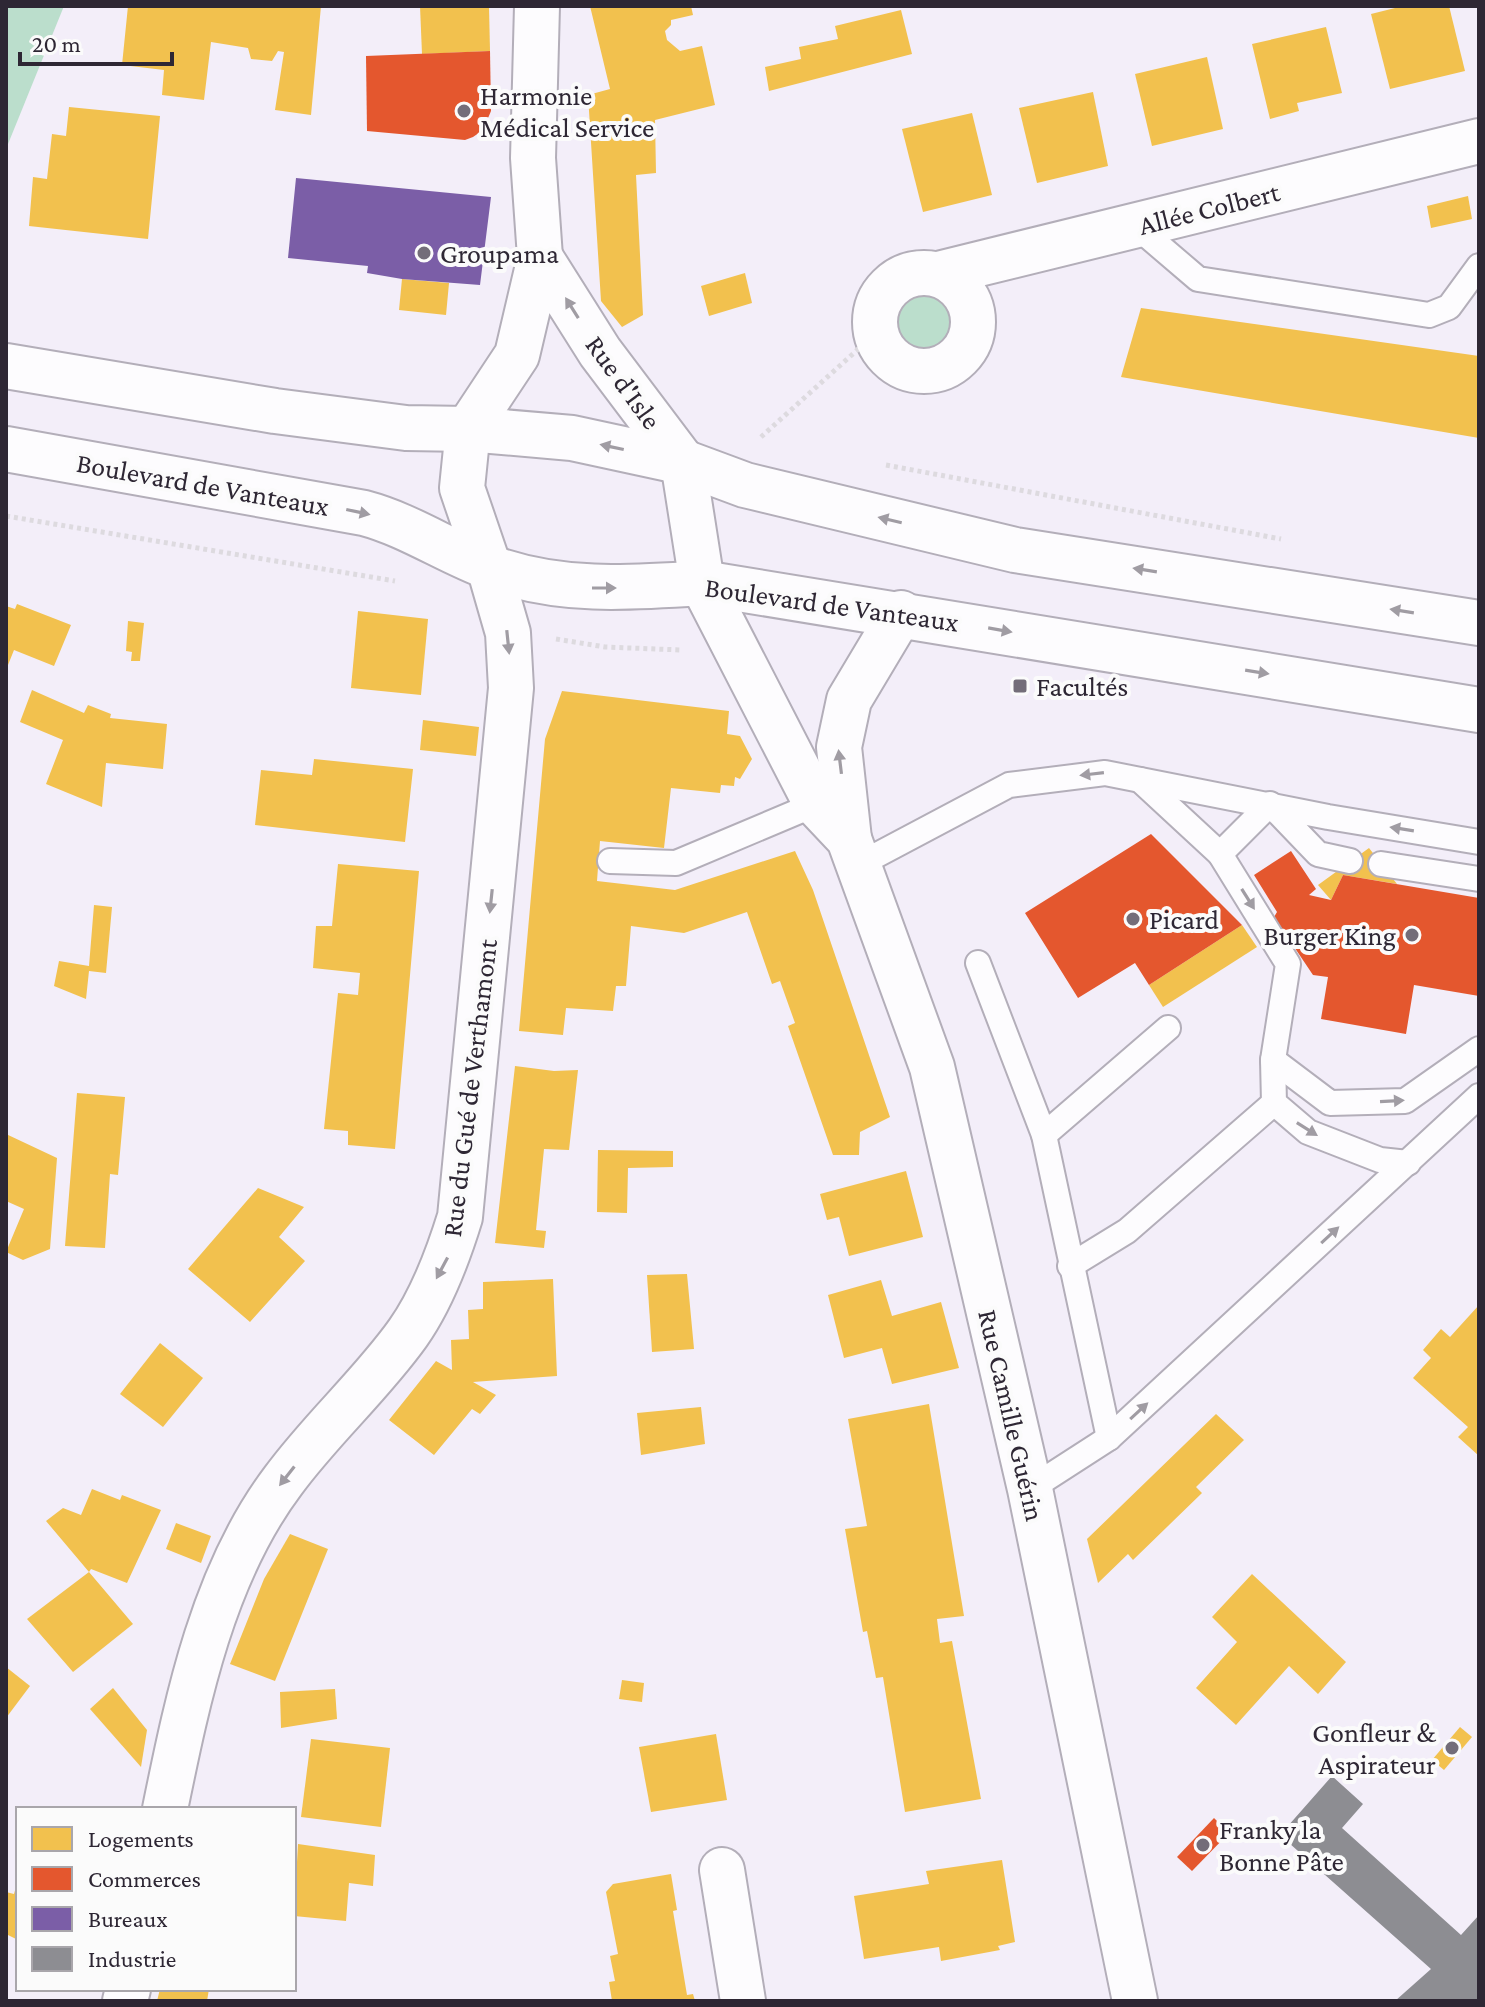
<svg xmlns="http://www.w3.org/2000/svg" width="1485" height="2007" font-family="'Crimson Pro',serif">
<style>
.green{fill:#bbdecc}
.homes{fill:#f2c14e}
.shops{fill:#e4572e}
.offices{fill:#7b5ea7}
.industry{fill:#8d8d92}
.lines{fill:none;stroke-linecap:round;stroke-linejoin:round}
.lane-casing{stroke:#b3aeb9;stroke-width:28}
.street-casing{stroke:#b3aeb9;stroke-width:48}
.secondary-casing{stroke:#b3aeb9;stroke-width:48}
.primary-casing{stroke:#b3aeb9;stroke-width:48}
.path{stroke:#dddadf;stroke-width:5;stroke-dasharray:4 4;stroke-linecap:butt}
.lane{stroke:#fdfcfe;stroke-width:24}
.street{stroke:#fdfcfe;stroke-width:44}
.secondary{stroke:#fdfcfe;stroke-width:44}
.primary{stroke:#fdfcfe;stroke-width:44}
.oneway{fill:#a09ca3}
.poi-dot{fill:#736d79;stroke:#fbfbfb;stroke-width:3}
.labels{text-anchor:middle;stroke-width:8;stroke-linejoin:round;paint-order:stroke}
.poi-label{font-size:28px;fill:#2e2734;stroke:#fbfbfb;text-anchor:start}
.street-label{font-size:28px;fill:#2e2734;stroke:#fbfbfb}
</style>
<rect width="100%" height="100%" fill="#f3eef9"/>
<g class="green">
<path d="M6,6H64L6,149Z"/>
<circle cx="923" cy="322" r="30"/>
</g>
<g class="homes">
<path d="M128,6H321L311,115L275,110L284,52L278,51L272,61L251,59L248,48L211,42L204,100L162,95L164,70L122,65Z"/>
<path d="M420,6H489L490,51L422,54Z"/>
<path d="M590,6H691L693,15L671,20V25L665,31L667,40L680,51L702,46L715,105L655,120L656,173L636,175L643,315L622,327L601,301L588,95L610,89Z"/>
<path d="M1403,6H1449L1465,71L1390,89L1371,14Z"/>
<path d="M901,10L912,54L769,91L765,67L801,59L799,47L838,39L835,26Z"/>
<path d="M1326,27L1342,93L1297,103L1299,111L1270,119L1252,44Z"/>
<path d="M1207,57L1223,129L1152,146L1135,74Z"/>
<path d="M1093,92L1108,166L1037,183L1019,108Z"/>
<path d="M69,107L160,116L148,239L29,226L33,177L47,179L52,134L66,136Z"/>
<path d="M972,113L992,195L923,212L902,129Z"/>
<path d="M1468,196L1472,219L1431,228L1427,206Z"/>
<path d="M745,273L752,303L709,316L701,286Z"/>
<path d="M402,279L449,283L446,315L399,310Z"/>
<path d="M1141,308L1479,356V438L1121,377Z"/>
<path d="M17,604L71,625L54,666L14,650L6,670V606L15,609Z"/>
<path d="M358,611L428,619L421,695L351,688Z"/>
<path d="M128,621L144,623L140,661H131L132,652L126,651Z"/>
<path d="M32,690L84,713L88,705L111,714L110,718L167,724L163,769L106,763L102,807L46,784L63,740L20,722Z"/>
<path d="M562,691L729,711L727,734L740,736L752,759L740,779L735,777L734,786L721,785L720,793L671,788L664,848L600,841L597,881L675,890L795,851L813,890L890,1117L860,1132L859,1155H833L788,1026L795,1023L780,981L772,984L747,912L684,933L631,926L626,986H616L613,1011L566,1008L563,1035L519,1031L545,739Z"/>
<path d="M423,720L479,727L476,756L420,750Z"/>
<path d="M314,759L413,769L405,842L255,825L261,770L312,775Z"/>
<path d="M1369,848L1397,884L1343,875L1331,900L1318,885Z"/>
<path d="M338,864L419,871L395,1149L348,1145V1131L324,1129L338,993L358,995L360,973L313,968L316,926H332Z"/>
<path d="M94,905L112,907L106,973L89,971L86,999L54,986L59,961L89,966Z"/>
<path d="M1242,925L1257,947L1163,1007L1149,985Z"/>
<path d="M515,1066L554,1071L578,1070L569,1150L544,1149L536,1230L546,1231L544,1248L495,1243Z"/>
<path d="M77,1093L125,1097L118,1175L110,1174L105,1248L65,1246Z"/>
<path d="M6,1134L57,1158L50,1249L23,1260L6,1252L24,1209L6,1201Z"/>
<path d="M598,1150L673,1151V1167L628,1168L627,1213L597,1212Z"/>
<path d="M906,1171L923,1237L849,1256L839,1217L827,1220L820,1194Z"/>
<path d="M258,1188L304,1207L279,1237L305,1261L250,1322L188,1269Z"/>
<path d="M687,1274L694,1349L652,1352L647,1275Z"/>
<path d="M553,1279L557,1376L473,1382L496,1395L480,1414L472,1409L434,1455L389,1420L436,1361L452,1370L451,1340L469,1339L468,1310L483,1309V1282Z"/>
<path d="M881,1280L892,1316L941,1302L959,1368L892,1384L882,1348L844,1358L828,1295Z"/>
<path d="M1479,1305V1456L1458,1437L1468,1427L1413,1378L1431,1358L1423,1350L1441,1329L1450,1337Z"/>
<path d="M160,1343L203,1378L163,1427L120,1394Z"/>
<path d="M929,1404L964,1616L937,1619L940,1643L952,1641L981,1799L905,1812L883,1677L876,1678L867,1631L863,1632L845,1529L867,1526L848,1419Z"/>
<path d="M701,1407L705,1444L641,1455L637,1413Z"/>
<path d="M1216,1414L1244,1440L1196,1487L1202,1493L1133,1560L1128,1554L1098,1583L1087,1539Z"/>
<path d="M92,1489L120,1500L122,1495L161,1510L127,1583L91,1569L89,1572L133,1624L73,1672L27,1619L89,1572L46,1521L63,1508L81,1515Z"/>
<path d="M176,1523L211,1536L201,1563L166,1549Z"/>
<path d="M290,1534L328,1549L275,1681L230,1664L264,1579Z"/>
<path d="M1252,1574L1346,1662L1318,1694L1289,1666L1236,1725L1196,1688L1237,1642L1212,1617Z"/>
<path d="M6,1667L30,1686L6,1718Z"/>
<path d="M622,1680L644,1683L642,1702L619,1699Z"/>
<path d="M113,1688L147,1730L141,1767L90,1709Z"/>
<path d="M335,1689L337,1719L281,1728L280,1692Z"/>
<path d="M1460,1727L1472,1737L1444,1770L1432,1760Z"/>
<path d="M716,1734L727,1800L651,1812L639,1747Z"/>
<path d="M311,1739L390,1748L381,1827L301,1817Z"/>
<path d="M298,1844L375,1855L373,1886L349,1883L346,1921L294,1916Z"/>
<path d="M1002,1860L1015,1942L998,1946L1000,1950L941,1961L939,1947L864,1959L854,1896L929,1884L926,1871Z"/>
<path d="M671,1874L677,1910L673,1911L687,1995L693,1994L695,2001H612L609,1982L615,1981L610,1956L618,1954L606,1892L613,1884Z"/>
<path d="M18,1879V1940L6,1934V1892L14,1894Z"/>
<path d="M160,1989H209L207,2001H157Z"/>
</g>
<g class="shops">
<path d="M490,51L491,111L483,130L473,137L465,140L367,131L366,56Z"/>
<path d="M1151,834L1242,925L1149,985L1135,963L1078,998L1025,913Z"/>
<path d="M1291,851L1316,889L1309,895L1331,900L1343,875L1479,898V996L1414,985L1406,1034L1321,1019L1328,977L1313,975L1274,917L1277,912L1254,875Z"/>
<path d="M1214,1818L1229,1833L1192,1871L1177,1857Z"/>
</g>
<path class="offices" d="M296,178L491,197L480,285L402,279L367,273L368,266L288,258Z"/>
<path class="industry" d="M1332,1776L1363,1804L1342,1828L1461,1935L1479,1915V2001H1395L1431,1969L1280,1835Z"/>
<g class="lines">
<defs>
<g id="lane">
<path d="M1136,226L1198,279L1429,315L1449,307L1479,266"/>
<path d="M1140,780L1220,854L1288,964L1273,1060L1274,1103L1308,1132L1380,1160L1408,1163"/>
<path d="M1220,854L1270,804L1318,854L1350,861"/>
<path d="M610,861L676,863L816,804"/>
<path d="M860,864L1009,785L1105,773L1328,817L1479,842"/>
<path d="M1381,864L1479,879"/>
<path d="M978,963L1044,1135L1109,1438"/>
<path d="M1273,1060L1330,1103L1405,1101L1479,1049"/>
<path d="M1044,1135L1168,1028"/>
<path d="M1070,1266L1127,1231L1274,1103"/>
<path d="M1030,1489L1109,1438L1479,1096"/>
</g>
<g id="street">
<path d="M537,6L533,158L540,257"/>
<circle cx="924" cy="322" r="49"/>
<path d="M938,274L1479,141"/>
<path d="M468,429L517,355L540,257L600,352L683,462"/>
<path d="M165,1809C188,1697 213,1574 283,1481C321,1429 371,1385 408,1333C432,1299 448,1256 460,1217L511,688L508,633L489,567"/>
<path d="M722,1870L743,2001"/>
<path d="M125,2001L128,1989"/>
</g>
<g id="secondary">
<path d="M702,583L816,804L849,839L932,1067L1030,1489L1135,2001"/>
<path d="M849,839L839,747L849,700L901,613"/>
</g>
<g id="primary">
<path d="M6,366L275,411L406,428L468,429L572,438L683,462L745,485L1015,550L1479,623"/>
<path d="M468,429L462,488L489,567"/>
<path d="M6,449L364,513C409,525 446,551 489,567C559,593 629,588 702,583L1479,710"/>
<path d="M683,462L702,583"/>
</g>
</defs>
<use href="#lane" class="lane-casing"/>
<use href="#street" class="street-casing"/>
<use href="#secondary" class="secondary-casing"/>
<use href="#primary" class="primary-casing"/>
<g class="path">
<path d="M761,437L876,333"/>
<path d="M886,465L1281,539"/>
<path d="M6,516L395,581"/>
<path d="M556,639L605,647L681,650"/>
</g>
<use href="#lane" class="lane"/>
<use href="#street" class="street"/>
<use href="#secondary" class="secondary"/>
<use href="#primary" class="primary"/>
</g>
<defs><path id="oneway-solid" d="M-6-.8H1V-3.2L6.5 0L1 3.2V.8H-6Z" transform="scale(2)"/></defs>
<g class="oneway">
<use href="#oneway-solid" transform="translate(572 308) rotate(-122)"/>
<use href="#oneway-solid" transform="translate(612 447) rotate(-168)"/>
<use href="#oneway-solid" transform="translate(358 512) rotate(12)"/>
<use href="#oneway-solid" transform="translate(890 520) rotate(-167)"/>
<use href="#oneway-solid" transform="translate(1145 570) rotate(-171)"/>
<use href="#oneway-solid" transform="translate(604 588)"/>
<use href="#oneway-solid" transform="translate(1402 611) rotate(-171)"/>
<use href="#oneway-solid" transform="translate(1000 630) rotate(10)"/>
<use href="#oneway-solid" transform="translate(508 642) rotate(84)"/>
<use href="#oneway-solid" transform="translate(1257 672) rotate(9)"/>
<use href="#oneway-solid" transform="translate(840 762) rotate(-97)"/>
<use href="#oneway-solid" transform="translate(1092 774) rotate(173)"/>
<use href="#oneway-solid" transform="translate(1402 829) rotate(-171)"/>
<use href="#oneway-solid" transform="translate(1248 899) rotate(58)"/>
<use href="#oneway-solid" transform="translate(491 901) rotate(96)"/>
<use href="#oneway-solid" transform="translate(1392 1101) rotate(-3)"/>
<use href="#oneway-solid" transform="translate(1307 1129) rotate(32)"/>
<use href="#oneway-solid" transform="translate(1330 1235) rotate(-43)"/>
<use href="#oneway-solid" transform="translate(442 1268) rotate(118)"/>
<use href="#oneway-solid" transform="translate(1139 1411) rotate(-43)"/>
<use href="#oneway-solid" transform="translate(287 1476) rotate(128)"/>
</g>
<g class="poi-dot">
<circle cx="464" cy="111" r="8"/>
<circle cx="424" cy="253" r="8"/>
<rect x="1012" y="678" width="16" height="16" rx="4"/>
<circle cx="1133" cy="919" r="8"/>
<circle cx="1412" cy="935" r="8"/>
<circle cx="1452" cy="1748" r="8"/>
<circle cx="1203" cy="1845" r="8"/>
</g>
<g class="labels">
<g class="poi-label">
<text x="480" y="105">Harmonie<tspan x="480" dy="32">Médical Service</tspan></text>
<text x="440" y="263">Groupama</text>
<text x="1036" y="696">Facultés</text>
<text x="1149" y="929">Picard</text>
<text x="1396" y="945" text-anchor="end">Burger King</text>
<text x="1436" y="1742" text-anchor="end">Gonfleur &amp;<tspan x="1436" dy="32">Aspirateur</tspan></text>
<text x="1219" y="1839">Franky la<tspan x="1219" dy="32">Bonne Pâte</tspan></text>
</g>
<g class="street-label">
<text transform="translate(1209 208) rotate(-14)" y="10">Allée Colbert</text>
<text transform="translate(624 382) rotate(54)" y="10">Rue d'Isle</text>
<text transform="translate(203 484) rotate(10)" y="10">Boulevard de Vanteaux</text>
<text transform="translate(832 604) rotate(8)" y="10">Boulevard de Vanteaux</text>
<text transform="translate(469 1088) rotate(-83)" y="10">Rue du Gué de Verthamont</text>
<text transform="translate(1012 1415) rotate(77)" y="10">Rue Camille Guérin</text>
</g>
</g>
<rect width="1485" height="2007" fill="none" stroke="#2e2734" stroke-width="16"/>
<rect x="16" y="1807" width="280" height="184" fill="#fbfbfb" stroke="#a9a6ab" stroke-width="2"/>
<rect x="32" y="1827" width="40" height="24" fill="#f2c14e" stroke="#a9a6ab" stroke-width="2"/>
<text x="88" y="1847" font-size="24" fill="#2e2734">Logements</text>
<rect x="32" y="1867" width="40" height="24" fill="#e4572e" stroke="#a9a6ab" stroke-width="2"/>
<text x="88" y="1887" font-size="24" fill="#2e2734">Commerces</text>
<rect x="32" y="1907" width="40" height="24" fill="#7b5ea7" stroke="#a9a6ab" stroke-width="2"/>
<text x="88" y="1927" font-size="24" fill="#2e2734">Bureaux</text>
<rect x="32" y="1947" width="40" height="24" fill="#8d8d92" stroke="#a9a6ab" stroke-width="2"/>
<text x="88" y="1967" font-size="24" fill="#2e2734">Industrie</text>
<path d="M20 52v12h152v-12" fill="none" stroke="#2e2734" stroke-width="4"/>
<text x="32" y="52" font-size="24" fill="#2e2734" stroke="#fbfbfb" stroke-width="6" paint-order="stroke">20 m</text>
</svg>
